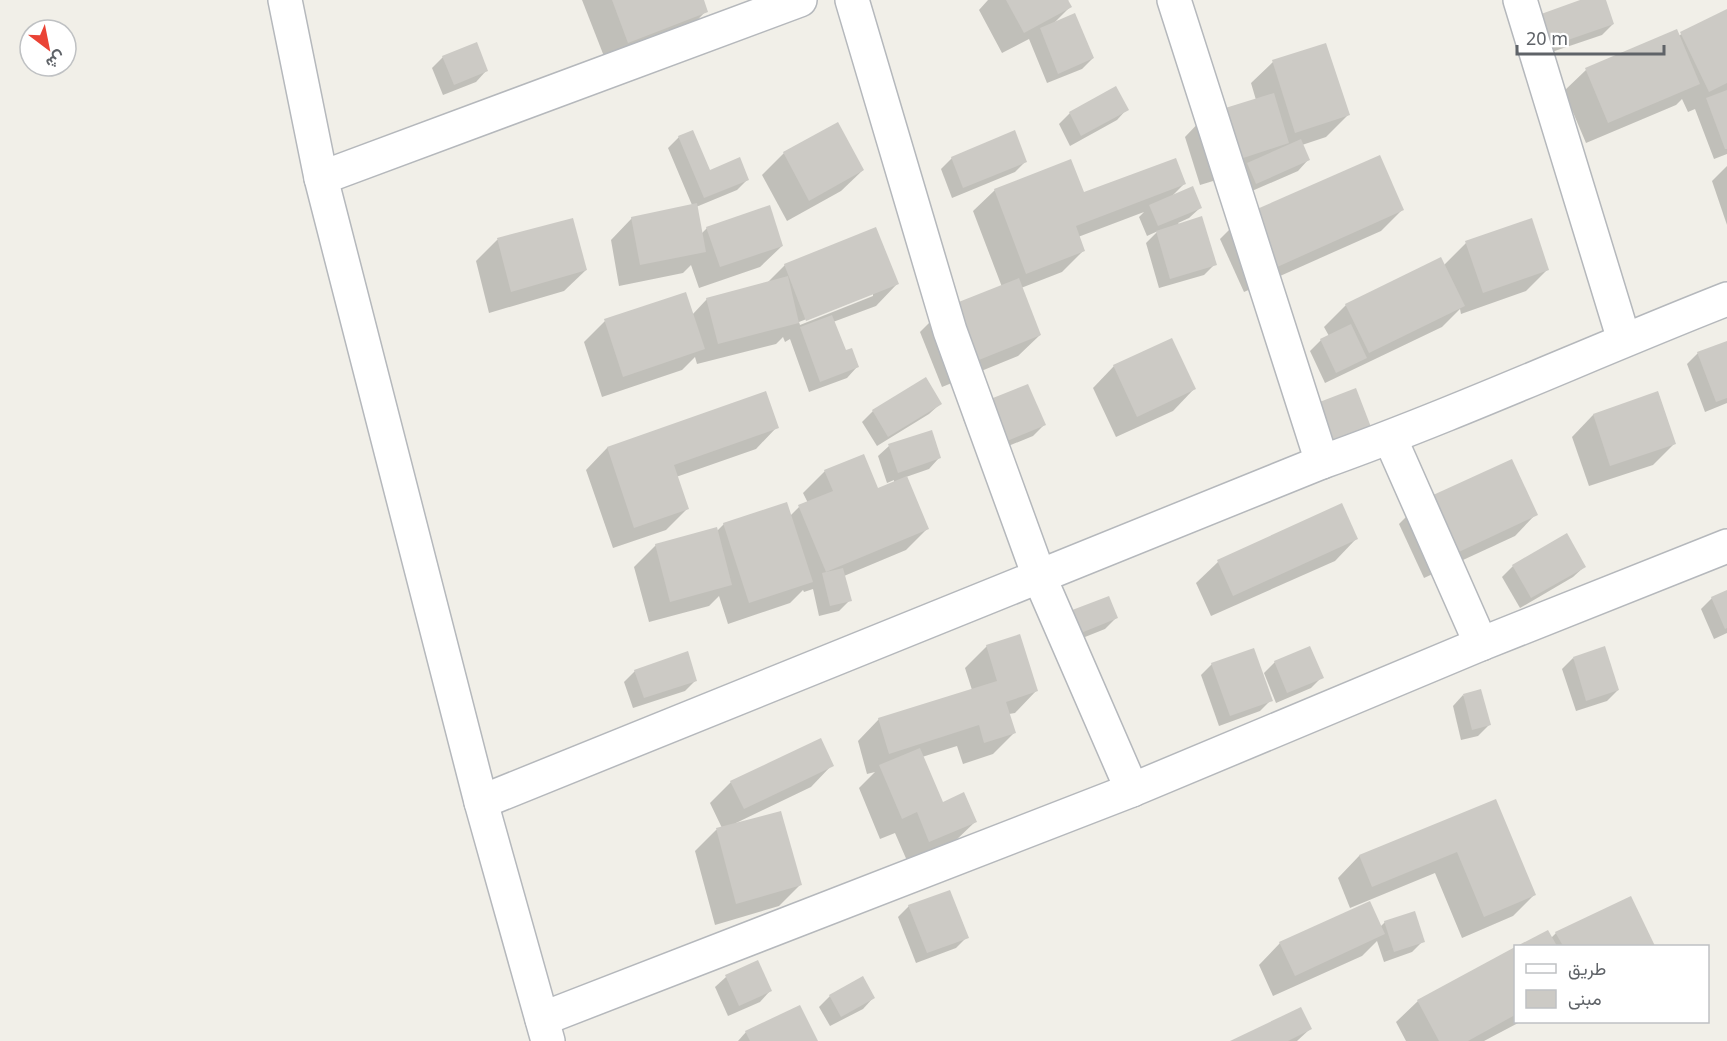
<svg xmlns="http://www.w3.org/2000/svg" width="1727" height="1041" font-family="'Noto Sans',Vazirmatn,sans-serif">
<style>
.shadow{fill:#0003;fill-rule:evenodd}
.building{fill:#cccac5}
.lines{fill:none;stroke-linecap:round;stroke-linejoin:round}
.minor-casing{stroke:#b5b8bc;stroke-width:36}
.minor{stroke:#fff;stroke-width:33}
</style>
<rect width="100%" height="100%" fill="#f1efe8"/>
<g class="shadow">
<path d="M582,0H702L706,11L685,33L607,64Z"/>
<path d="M988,0H1069L1067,1L1070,7L1052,25L1093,58L1082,69L1047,83L1029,39L1002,53L979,10Z"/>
<path d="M1585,0H1604L1613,24L1602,35L1531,59Z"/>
<path d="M1727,11V154L1714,159L1695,109L1688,112L1682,99L1676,105L1586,143L1564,91L1586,70L1678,36Z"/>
<path d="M443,57L486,71L476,82L443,95L432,68Z"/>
<path d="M1273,62L1348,115L1326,137L1302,145L1308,160L1298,171L1245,194L1236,174L1200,185L1185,137L1206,115L1256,100L1251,83Z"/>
<path d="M1127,109L1117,120L1070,146L1059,124L1070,113Z"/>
<path d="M679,137L709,172L748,179L737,190L696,207L701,234L707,228L782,246L760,267L699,288L691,265L683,273L619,286L611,240L632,218L692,205L668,148Z"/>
<path d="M784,153L863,170L841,191L787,221L762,175Z"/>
<path d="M952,158L1025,162L1015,172L952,198L941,169Z"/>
<path d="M1727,166V225L1712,181Z"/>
<path d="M1184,184L1170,198L1200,208L1189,218L1178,223L1215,264L1204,275L1159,288L1146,243L1158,231L1147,236L1139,217L1144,212L1078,237L1083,251L1062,272L1021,288L1040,335L1018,356L942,387L920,332L942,310L1002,287L973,211L995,190L1083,194Z"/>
<path d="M1402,210L1381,231L1244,292L1220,239L1242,217Z"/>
<path d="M572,219L586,270L564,291L489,313L476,261L497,240Z"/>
<path d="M1466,243L1548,269L1526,291L1461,314L1460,309L1442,327L1325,383L1310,351L1321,340L1329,336L1324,327L1346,305L1443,266Z"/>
<path d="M785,265L897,284L876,306L833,322L845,352L857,367L847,378L809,392L790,339L785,342L783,337L776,344L697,364L695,357L682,370L602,397L584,342L605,321L692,315L707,299L767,283ZM873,293V296L800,325L799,322Z"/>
<path d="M1727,346V403L1705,412L1687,364L1698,353Z"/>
<path d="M1114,366L1194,389L1173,411L1116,437L1093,388Z"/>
<path d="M765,393L777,427L756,449L676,477L688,508L666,530L613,548L586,470L607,448Z"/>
<path d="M1658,393L1675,443L1653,465L1589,486L1572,437L1593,415Z"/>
<path d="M940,404L929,414L877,446L862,422L873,411Z"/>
<path d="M974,408L1044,425L1033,436L979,458L963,419Z"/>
<path d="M889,446L939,458L929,469L906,477L927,529L906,550L844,576L850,600L839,611L819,616L813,589L804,592L803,590L790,603L728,624L719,596L709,606L649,622L634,567L656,545L716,532L724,524L790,516L799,507L808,503L803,493L825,471L877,490L894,483V480L887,483L878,456Z"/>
<path d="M1421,502L1536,514L1515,536L1424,578L1399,524Z"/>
<path d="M1356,539L1335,561L1211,616L1196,583L1218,562Z"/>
<path d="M1513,566L1584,567L1573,577L1520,608L1502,577Z"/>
<path d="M1727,592V633L1714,639L1701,609L1712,598Z"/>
<path d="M1067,613L1116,618L1105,629L1065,645Z"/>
<path d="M987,646L1036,691L1015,713L1009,714L1014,733L993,754L963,764L957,746L922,757L942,804L975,822L953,843L908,863L895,833L880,839L859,788L875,772L867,774L858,741L879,719L972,690L965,668Z"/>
<path d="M1573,658L1618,690L1607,701L1576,711L1562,669Z"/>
<path d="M1275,662L1322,677L1311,688L1276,703L1264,673Z"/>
<path d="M1212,664L1271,700L1260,711L1219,726L1201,675Z"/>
<path d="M635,671L696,680L685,691L633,708L624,682Z"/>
<path d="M1463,695L1489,725L1478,736L1461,740L1453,706Z"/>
<path d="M832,765L811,787L736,823L800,885L779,906L715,925L695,851L716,830L722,828L710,803L731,782Z"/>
<path d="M1495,801L1534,895L1513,916L1462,938L1435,873L1350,908L1338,878L1359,856Z"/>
<path d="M1630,898L1654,946H1520L1548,932L1551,938L1556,933Z"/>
<path d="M909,906L967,937L956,948L916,963L898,917Z"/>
<path d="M1385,922L1423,941L1412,952L1384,962L1377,941L1362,956L1273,996L1259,965L1280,943L1380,927Z"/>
<path d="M1516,949V1022H1520L1484,1041H1406L1396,1022L1418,1001Z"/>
<path d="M726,977L770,991L760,1002L728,1016L715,987Z"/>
<path d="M830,996L873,998L863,1009L830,1026L819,1007Z"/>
<path d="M1310,1029L1297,1041H1234Z"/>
<path d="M746,1032L816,1041H738Z"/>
</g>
<g class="building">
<path d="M612,0H704L708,12L628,43Z"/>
<path d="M1006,0H1068L1072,7L1024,33Z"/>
<path d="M1580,0H1606L1614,24L1542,49L1530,18Z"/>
<path d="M1727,9V83L1709,92L1680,32Z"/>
<path d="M1075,13L1094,58L1058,74L1040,28Z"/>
<path d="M1677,29L1700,84L1608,123L1585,68Z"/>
<path d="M477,42L488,71L454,85L442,56Z"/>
<path d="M1326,43L1350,115L1295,133L1272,60Z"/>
<path d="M1116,86L1129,110L1081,136L1069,112Z"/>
<path d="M1727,90V149H1725L1706,98Z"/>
<path d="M1274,93L1289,143L1222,165L1206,114Z"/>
<path d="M838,122L864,170L809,201L783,152Z"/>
<path d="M693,130L710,170L740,157L749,180L704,198L678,136Z"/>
<path d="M1015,130L1027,162L963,188L951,157Z"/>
<path d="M1301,139L1310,160L1256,184L1247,163Z"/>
<path d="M1380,155L1404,210L1266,272L1241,216Z"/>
<path d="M1176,158L1186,184L1076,226L1085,251L1026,274L994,189L1071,159L1084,192Z"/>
<path d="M1193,186L1202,208L1158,226L1149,205Z"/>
<path d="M697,203L706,252L640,265L631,217Z"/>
<path d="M770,205L783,246L720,267L706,227Z"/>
<path d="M1202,216L1217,265L1170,279L1156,231Z"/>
<path d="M573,218L587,270L511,292L497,238Z"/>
<path d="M1532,218L1549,270L1483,293L1465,241Z"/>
<path d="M876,227L899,284L806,321L784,264Z"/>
<path d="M1441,257L1465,306L1369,353L1345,304Z"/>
<path d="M788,276L799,323L718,344L706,298Z"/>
<path d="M1019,278L1041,335L964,366L941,309Z"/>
<path d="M686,292L705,349L623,377L604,319Z"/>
<path d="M832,315L846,350L852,348L859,367L820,382L800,327Z"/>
<path d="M1351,324L1367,358L1336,373L1320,339Z"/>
<path d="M1172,338L1196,389L1137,417L1113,365Z"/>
<path d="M1727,341V398L1716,402L1697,352Z"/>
<path d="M926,377L942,404L888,437L872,410Z"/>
<path d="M1028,384L1046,425L990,448L973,406Z"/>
<path d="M1356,388L1371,427L1319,447L1304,408Z"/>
<path d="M766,391L779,428L674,465L689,509L634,528L607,447Z"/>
<path d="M1658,391L1676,444L1610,466L1593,414Z"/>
<path d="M932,430L941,458L898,473L888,444Z"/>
<path d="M864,454L878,488L907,476L929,529L826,572L798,505L833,491L824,470Z"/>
<path d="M1512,459L1538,515L1446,558L1420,501Z"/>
<path d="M787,502L813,582L749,603L723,523Z"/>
<path d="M1342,503L1358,539L1233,596L1217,560Z"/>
<path d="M717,527L732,585L670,602L655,544Z"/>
<path d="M1567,533L1586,567L1531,598L1512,565Z"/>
<path d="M843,568L852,601L830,606L822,573Z"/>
<path d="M1727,590V628L1725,629L1711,597Z"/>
<path d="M1109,596L1118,618L1076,635L1067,612Z"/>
<path d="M1020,634L1038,691L1006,702L1016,733L984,743L979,725L889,754L878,718L997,681L986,645Z"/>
<path d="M1310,646L1324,678L1287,693L1274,661Z"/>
<path d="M1605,646L1619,690L1586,701L1573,657Z"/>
<path d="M1254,648L1273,701L1230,716L1211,663Z"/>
<path d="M688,651L697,681L644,698L634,670Z"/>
<path d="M1481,689L1491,725L1472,730L1463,694Z"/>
<path d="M821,738L834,766L744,809L730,781Z"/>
<path d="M920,748L943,802L964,792L977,822L929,842L917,812L902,819L879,765Z"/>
<path d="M1496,799L1536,895L1484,917L1457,852L1372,887L1359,855Z"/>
<path d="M781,811L802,885L736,904L716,828Z"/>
<path d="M950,890L969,938L927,953L908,905Z"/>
<path d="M1631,896L1655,946H1563L1555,932Z"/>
<path d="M1370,901L1385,934L1295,976L1279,942Z"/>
<path d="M1415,911L1425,942L1394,952L1384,921Z"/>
<path d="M1548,930L1557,946H1517Z"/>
<path d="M1515,947V1015L1468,1041H1439L1417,1000Z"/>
<path d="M758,960L772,991L739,1006L725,975Z"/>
<path d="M863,976L875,998L841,1017L829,995Z"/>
<path d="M800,1005L818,1041H750L745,1031Z"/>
<path d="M1301,1007L1312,1029L1288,1041H1230Z"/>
</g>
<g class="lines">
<defs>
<g id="minor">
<path d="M285,0L321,178L481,802L548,1041"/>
<path d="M852,0L950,331L1039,576L1132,790"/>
<path d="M1174,0L1322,462"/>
<path d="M1520,0L1624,340"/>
<path d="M321,178L800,0"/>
<path d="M1390,438L1481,644"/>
<path d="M481,802L1322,462C1459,413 1592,352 1727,299"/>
<path d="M542,1019L1132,790L1481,644L1727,546"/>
</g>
</defs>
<use href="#minor" class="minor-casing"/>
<use href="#minor" class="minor"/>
</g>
<rect x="1514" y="945" width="195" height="78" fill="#ffffff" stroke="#bfc1c3" stroke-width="1.5"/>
<rect x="1526" y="964" width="30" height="9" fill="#ffffff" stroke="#bfc1c3" stroke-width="1.5"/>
<text x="1568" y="975" font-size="18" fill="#5f6368">طريق</text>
<rect x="1526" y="990" width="30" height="18" fill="#cccac5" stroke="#bfc1c3" stroke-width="1.5"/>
<text x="1568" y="1005" font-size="18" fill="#5f6368">مبنى</text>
<g transform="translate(48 48) rotate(148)"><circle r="28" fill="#ffffff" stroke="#bfc1c3" stroke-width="1.5"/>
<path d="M0-4.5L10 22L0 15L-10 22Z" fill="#ea4335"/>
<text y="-9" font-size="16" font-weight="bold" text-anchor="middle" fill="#5f6368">ش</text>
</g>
<path d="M1517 45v9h147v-9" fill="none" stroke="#5f6368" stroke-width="3"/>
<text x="1526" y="45" font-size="18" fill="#5f6368" stroke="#ffffff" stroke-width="4.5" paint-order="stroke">20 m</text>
</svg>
